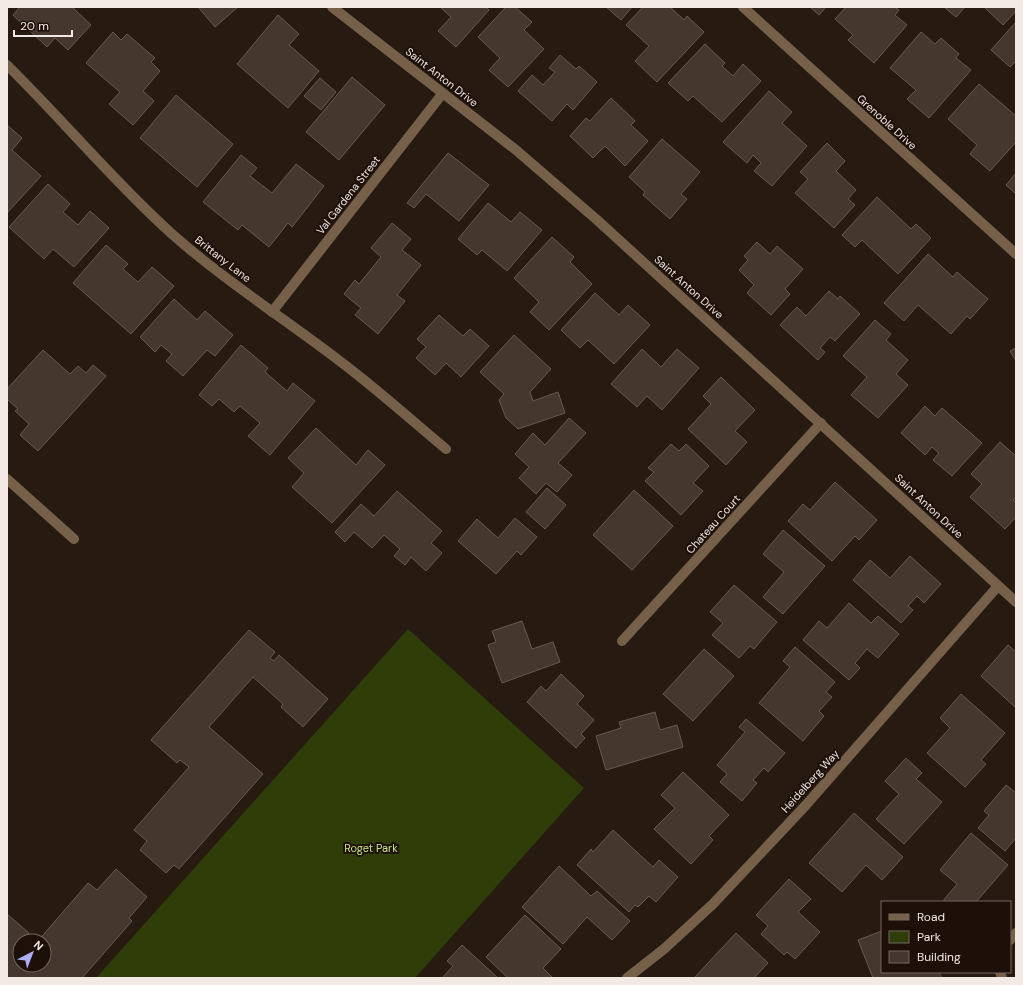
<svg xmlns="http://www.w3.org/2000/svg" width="1023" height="985" font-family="'DM Sans',sans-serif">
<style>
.green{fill:#2f3d09}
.building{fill:#46372e;stroke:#695950}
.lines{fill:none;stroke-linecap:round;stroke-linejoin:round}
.street{stroke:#76604a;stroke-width:10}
.labels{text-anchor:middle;stroke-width:4;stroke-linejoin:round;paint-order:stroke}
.street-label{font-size:11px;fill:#f3e9e4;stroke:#1d1009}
.park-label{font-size:11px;fill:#c7e686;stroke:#1d1009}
</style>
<rect width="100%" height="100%" fill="#261a11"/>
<path class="green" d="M408,629L584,788L415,978H96Z"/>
<g class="building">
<path d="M20,7H72L91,25L68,50L55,38L47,47L13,15Z"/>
<path d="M198,7H238L215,27Z"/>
<path d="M440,7H486L489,10L456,47L438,31L451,17Z"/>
<path d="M506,7H515L532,22L524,30L544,49L508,87L489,70L500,58L478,37Z"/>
<path d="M606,7H632L621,20Z"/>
<path d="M643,7H670L684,20L687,16L704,32L657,82L635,61L649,46L626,25Z"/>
<path d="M810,7H826L819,15Z"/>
<path d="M846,7H895L899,10L895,15L907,25L874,63L848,40L853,35L835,19Z"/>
<path d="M944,7H965L956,17Z"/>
<path d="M984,7H1016V11L1003,25Z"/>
<path d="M278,15L299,34L289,45L319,71L288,108L237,64Z"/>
<path d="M1016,22V61L1010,67L991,50Z"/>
<path d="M113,32L121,40L127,34L155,58L151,62L160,71L143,91L154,101L133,125L109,104L120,92L86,63Z"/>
<path d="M921,32L935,44L941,38L959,54L956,58L971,70L929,118L907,99L916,90L890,68Z"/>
<path d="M705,44L725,63L722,66L733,76L743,64L761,81L722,122L693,96L688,101L668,83Z"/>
<path d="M560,55L576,69L579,66L597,82L573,110L567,104L552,121L518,91L532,75L543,85L555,72L549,68Z"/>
<path d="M352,77L385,105L339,160L306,132Z"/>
<path d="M320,78L336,92L321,110L304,96Z"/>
<path d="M979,84L1016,116V142L990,171L970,154L977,145L948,119Z"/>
<path d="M769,91L792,112L782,123L807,146L772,186L754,171L761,163L753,155L747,163L723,142Z"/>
<path d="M176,95L233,144L197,187L140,138Z"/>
<path d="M611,98L635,121L631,125L648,141L625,166L605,146L593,158L570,136L586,118L590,121Z"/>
<path d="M7,125L22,138L12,150L41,176L7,213Z"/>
<path d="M662,139L700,172L681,194L687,199L670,219L643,195L645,192L629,177Z"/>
<path d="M827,143L845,161L836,171L856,190L848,199L855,205L834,228L795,193L808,179L800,172Z"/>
<path d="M448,153L489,185L459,221L426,194L414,208L407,203Z"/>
<path d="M241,155L257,168L250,176L272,193L296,164L324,186L292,227L288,223L269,247L242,225L238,230L203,202Z"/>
<path d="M1016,173V194L1006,185Z"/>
<path d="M48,184L70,204L63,212L78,225L90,211L109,228L74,267L53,249L44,259L9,227Z"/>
<path d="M877,197L911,229L916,224L931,238L898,274L862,240L855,247L842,235Z"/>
<path d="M488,203L511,222L520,212L542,230L507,271L482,250L477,255L458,239Z"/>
<path d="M392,223L411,239L402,250L421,265L397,295L405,301L378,334L355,315L361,308L344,294L355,280L359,284L381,257L371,248Z"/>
<path d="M552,237L574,257L570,262L592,284L549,330L530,312L539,302L514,278Z"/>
<path d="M757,242L770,254L777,246L803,269L785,289L790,294L771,315L747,293L754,285L739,270L748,260L744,256Z"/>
<path d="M106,245L128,264L123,269L138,282L152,267L174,286L131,334L73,283Z"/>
<path d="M928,254L953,277L957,272L988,299L970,319L967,316L951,334L918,305L904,321L884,303Z"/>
<path d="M829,291L838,299L840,296L860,314L835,341L830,337L820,348L825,352L818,360L780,325L797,307L806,316Z"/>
<path d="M595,293L619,315L628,305L650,325L614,364L588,340L580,348L561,330Z"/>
<path d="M174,299L197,320L205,311L233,335L215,356L207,350L183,376L166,361L172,354L161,345L155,352L140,337Z"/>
<path d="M439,315L463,336L470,329L489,346L461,377L446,363L435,375L416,358L426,347L417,339Z"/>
<path d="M875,320L891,334L886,340L908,360L896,374L908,385L878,418L851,395L867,377L843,356Z"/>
<path d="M514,335L551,369L530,392L533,401L558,392L565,413L518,429L506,418L499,400L504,394L480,372Z"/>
<path d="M241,345L268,368L265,372L287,391L293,383L315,401L270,455L248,436L260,423L240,406L234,412L219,399L212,406L199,395Z"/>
<path d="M1016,348V361L1010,351Z"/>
<path d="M642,349L661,367L677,349L699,368L662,410L647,396L637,407L611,384Z"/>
<path d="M43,350L70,374L78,366L86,373L93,365L106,376L38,451L20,435L29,424L15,411L18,409L7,399V389Z"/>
<path d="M721,377L755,410L735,431L747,442L726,465L688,429L711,404L703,396Z"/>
<path d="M925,406L935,416L942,408L982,443L952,476L933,460L939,453L932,447L925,455L901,433Z"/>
<path d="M569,418L586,433L558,463L572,475L557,492L546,483L536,494L519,478L529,467L515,454L533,433L545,445Z"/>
<path d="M316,428L356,465L368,450L385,465L332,523L292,487L304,473L288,458Z"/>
<path d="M1000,442L1016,456V498L1013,500L1016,503V517L1005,529L970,497L982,484L971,474Z"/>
<path d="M671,444L679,451L686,444L709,466L693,483L703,491L681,515L645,481L654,472L648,468Z"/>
<path d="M835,482L877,520L859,540L855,536L832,561L788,521L803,504L810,510Z"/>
<path d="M547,488L566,505L545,529L526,512Z"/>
<path d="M634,490L673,526L632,570L593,535Z"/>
<path d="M397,491L442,531L431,543L442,553L426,571L411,557L405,565L394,556L400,549L384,535L372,548L354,532L345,542L335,532L361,504L374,516Z"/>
<path d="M515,518L537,537L521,555L517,551L496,574L458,541L477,519L498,538Z"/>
<path d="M783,530L825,566L783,614L763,597L784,572L763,554Z"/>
<path d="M910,556L941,584L924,603L917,596L908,606L913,610L901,623L853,580L870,560L890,578Z"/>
<path d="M734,585L777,622L754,649L750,646L739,658L712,635L723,623L710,612Z"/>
<path d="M849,603L871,623L878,616L899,634L878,658L867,649L855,663L860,668L849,680L803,640L819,621L827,628Z"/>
<path d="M522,621L532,649L553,642L560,662L502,683L488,645L496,642L492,631Z"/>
<path d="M249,630L275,652L270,658L274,661L279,655L328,699L303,727L281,707L283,704L253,677L209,727L263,774L179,869L174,865L166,873L140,850L147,841L134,830L189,767L180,760L177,763L151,740Z"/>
<path d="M1008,645L1016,652V708L981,676Z"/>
<path d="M795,647L835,682L826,692L832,697L819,711L824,716L803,741L759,703L790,667L783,661Z"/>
<path d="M704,649L734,676L693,721L663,694Z"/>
<path d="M561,674L584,696L577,704L594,720L581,734L585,738L576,748L527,702L541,686L546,691Z"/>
<path d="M961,694L1005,733L981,760L986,764L965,787L927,753L950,728L940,718Z"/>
<path d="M655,712L660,730L677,725L683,747L606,770L596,736L621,728L619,722Z"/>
<path d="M746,719L785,753L768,772L764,768L753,780L757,783L742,801L720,782L727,774L717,765L745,732L739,727Z"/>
<path d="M906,758L922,773L916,779L942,802L904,844L876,819L899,794L885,781Z"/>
<path d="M683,772L729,815L709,836L713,840L691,864L654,829L675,808L661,795Z"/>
<path d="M1006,785L1016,793V838L1005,851L978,828L989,815L984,811Z"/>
<path d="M854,813L903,857L882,880L866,865L842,892L809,863Z"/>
<path d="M613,830L653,867L659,860L678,877L656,902L649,896L638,907L635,905L629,912L577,865L591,849L593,852Z"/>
<path d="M971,833L1008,865L976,902H944L943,901L957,884L940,870Z"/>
<path d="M559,866L591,896L597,891L630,921L612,940L587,917L563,944L522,907Z"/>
<path d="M116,869L147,897L129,918L132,921L82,978H7V914L29,933L25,937L30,941H20V965H44V941H38L88,883L97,890Z"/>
<path d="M789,879L811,899L798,912L820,932L795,959L787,952L784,955L761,934L768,926L756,915Z"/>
<path d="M525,915L561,949L543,968L553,978H508L486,957Z"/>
<path d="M882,931V972H939L942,978H873L858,940Z"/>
<path d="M736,933L768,963L754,978H694Z"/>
<path d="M462,945L498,978H442L453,966L447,961Z"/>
</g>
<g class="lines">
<g class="street">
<path d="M332,7L516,150L596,219L1016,602"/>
<path d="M743,7L1016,254"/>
<path d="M7,65C63,120 113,181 172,234C225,281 285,319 341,362C377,389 411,420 446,449"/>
<path d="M272,312L443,93"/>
<path d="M7,479L74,539"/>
<path d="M622,641L821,423"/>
<path d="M1010,940L1016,933"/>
<path d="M1000,972L1002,978"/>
<path d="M627,978L664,949L713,904L806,805L998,586"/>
</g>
</g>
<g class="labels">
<g class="street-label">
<text transform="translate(442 77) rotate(38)" y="4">Saint Anton Drive</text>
<text transform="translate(887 122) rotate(42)" y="4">Grenoble Drive</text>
<text transform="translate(348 195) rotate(-52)" y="4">Val Gardena Street</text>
<text transform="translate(223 259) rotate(38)" y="4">Brittany Lane</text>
<text transform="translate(689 287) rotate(42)" y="4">Saint Anton Drive</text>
<text transform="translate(929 506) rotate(43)" y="4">Saint Anton Drive</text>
<text transform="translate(713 524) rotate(-48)" y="4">Chateau Court</text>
<text transform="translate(810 781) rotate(-48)" y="4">Heidelberg Way</text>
</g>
<g class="park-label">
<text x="371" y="852">Roget Park</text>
</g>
</g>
<rect width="1023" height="985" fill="none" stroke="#f3e9e4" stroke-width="16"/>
<rect x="881" y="901" width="130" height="72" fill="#1d1009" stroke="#736761"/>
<rect x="889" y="914" width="20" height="6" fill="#76604a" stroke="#736761"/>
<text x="917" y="921" font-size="12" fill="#f3e9e4">Road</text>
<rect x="889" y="931" width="20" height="12" fill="#2f3d09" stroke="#736761"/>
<text x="917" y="941" font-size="12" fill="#f3e9e4">Park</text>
<rect x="889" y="951" width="20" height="12" fill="#46372e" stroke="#736761"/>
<text x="917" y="961" font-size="12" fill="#f3e9e4">Building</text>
<g transform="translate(32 953) rotate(42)"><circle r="19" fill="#1d1009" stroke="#736761"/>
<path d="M0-3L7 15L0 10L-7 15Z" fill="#afaefa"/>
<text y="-6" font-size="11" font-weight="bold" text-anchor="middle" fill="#f3e9e4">N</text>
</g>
<path d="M14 30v6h58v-6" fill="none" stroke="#f3e9e4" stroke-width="2"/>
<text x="20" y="30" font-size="12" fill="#f3e9e4" stroke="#1d1009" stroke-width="3" paint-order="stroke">20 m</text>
</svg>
